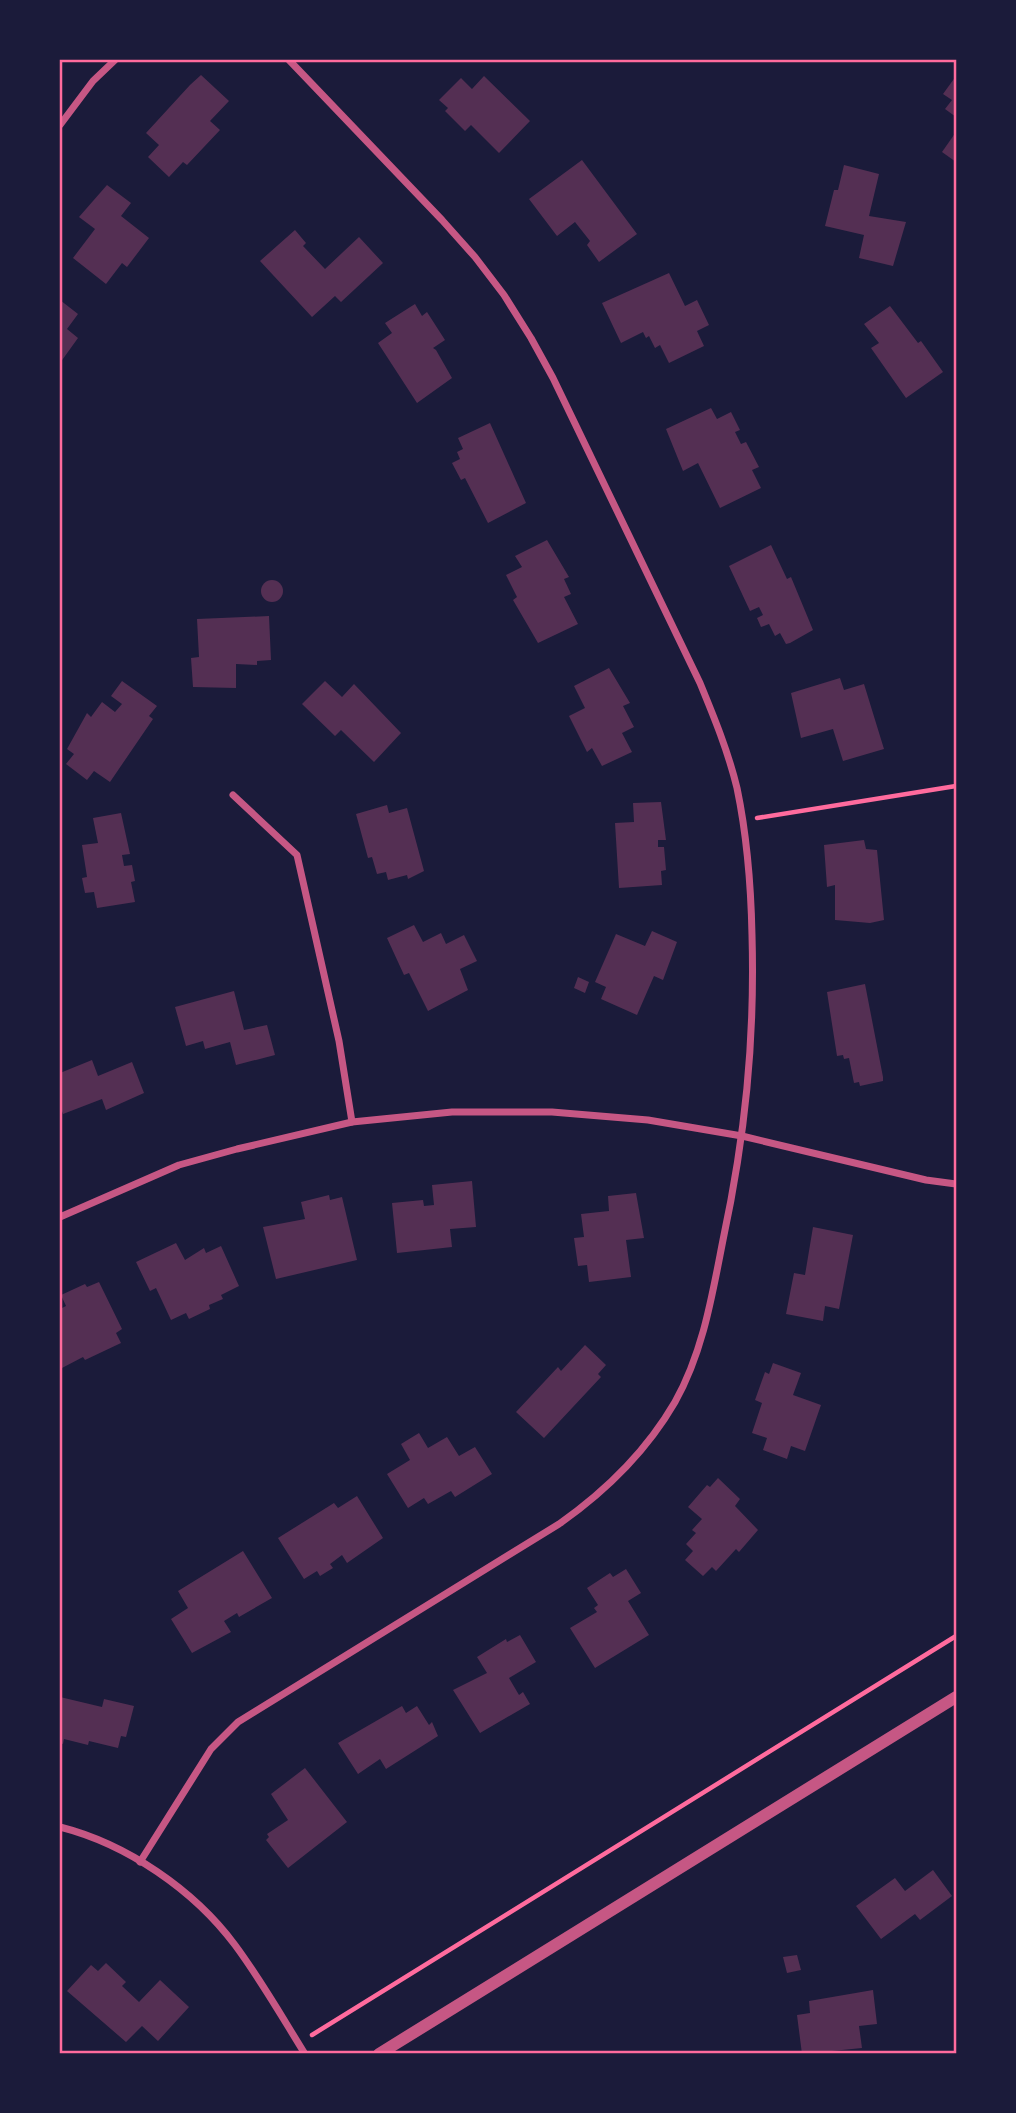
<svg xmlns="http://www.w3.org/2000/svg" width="1016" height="2113" font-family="Lato,sans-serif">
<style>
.building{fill:#542f53}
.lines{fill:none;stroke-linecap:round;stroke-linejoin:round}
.path{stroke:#ff6b9d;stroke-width:4.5}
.minor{stroke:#c65784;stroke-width:7}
.tertiary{stroke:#c65784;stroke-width:12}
.neatline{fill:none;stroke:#ff6b9d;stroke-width:2.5}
</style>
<rect width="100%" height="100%" fill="#1b1b3a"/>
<g class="building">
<path d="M201,75L229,101L210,121L220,130L187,165L183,162L169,177L148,157L159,145L146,133L190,85Z"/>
<path d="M484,76L530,121L499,153L471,125L465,131L445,111L448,108L439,100L461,78L472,89Z"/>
<path d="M956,76V117L945,109L952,100L943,94Z"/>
<path d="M956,132V162L942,152Z"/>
<path d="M582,160L637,234L599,262L587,245L590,241L575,222L557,236L529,199Z"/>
<path d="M844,165L879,174L869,216L906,222L893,266L859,258L864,235L825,226L834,190H838Z"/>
<path d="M107,185L131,203L121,216L149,238L127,267L122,263L106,284L73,258L95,229L79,217Z"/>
<path d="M295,230L306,243L303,246L325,269L359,237L383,263L341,302L335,296L312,317L260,261Z"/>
<path d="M669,273L685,306L697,300L709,325L697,331L704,346L669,363L660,345L655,348L649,336L646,338L643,332L621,343L602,303Z"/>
<path d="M60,300L78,314L67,329L78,338L60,363Z"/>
<path d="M415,304L422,316L427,312L445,340L433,348L436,350L452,378L417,403L378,343L392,333L385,323Z"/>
<path d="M890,306L918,343L921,341L943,372L906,398L871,348L879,343L864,324Z"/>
<path d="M711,408L717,419L731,412L740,430L735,432L741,444L746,442L759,467L752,470L761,488L720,508L698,463L683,471L666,429Z"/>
<path d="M490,423L526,503L488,523L465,478L461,480L452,463L460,459L457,452L463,449L458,438Z"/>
<path d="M547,540L569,577L564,579L571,594L564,597L578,624L538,643L513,600L517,597L506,575L522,567L515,556Z"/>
<path d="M771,545L787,579L791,577L813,630L790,643L786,644L780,633L775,636L769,624L761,627L757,618L763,615L759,607L750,611L729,566Z"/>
<circle cx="272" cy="591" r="11"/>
<path d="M269,616L271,660L257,661V665L236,664V688L193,687L191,658L199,657L197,619Z"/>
<path d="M609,668L630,703L623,706L634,727L622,733L632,752L602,766L592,748L587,752L569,716L585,708L574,686Z"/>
<path d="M840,678L844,690L864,684L884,749L843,761L833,729L801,738L791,693Z"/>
<path d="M122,681L157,706L149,716L153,719L110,782L94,771L87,780L66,764L74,754L67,749L87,713L91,717L102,702L115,712L122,704L111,696Z"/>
<path d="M325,681L342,697L354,684L401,733L374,762L341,730L335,736L302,704Z"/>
<path d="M661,802L666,840H658V847H664L666,870L661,871L662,885L619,888L615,823L634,822L633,803Z"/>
<path d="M387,805L389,813L407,808L424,871L408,879L407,875L388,880L386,872L377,874L372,857L368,858L356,814Z"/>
<path d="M121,813L130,854L122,855L124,866L132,865L135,881L131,882L135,902L97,908L94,892L85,893L82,878L87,877L82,845L98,843L93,818Z"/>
<path d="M864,840L866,849L877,850L884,920L870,923L835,920V885L827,887L824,845Z"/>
<path d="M414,925L423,942L441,933L446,944L464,935L477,961L460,969L468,990L428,1011L409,973L404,975L387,938Z"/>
<path d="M652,931L677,942L663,980L654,976L637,1015L601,999L606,987L595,982L616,934L645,946Z"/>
<path d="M578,977L589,982L585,993L574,988Z"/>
<path d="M865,984L883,1077V1081L860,1086L859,1082L854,1083L849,1058L844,1059L843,1055L837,1056L827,992Z"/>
<path d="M234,991L244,1030L267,1025L275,1055L236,1065L230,1042L205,1049L203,1041L186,1046L175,1007Z"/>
<path d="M92,1060L98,1076L132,1062L144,1093L106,1110L102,1099L63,1114L60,1105V1073Z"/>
<path d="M472,1181L476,1227L450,1229L452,1247L397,1253L392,1203L423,1200L424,1206L434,1205L432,1185Z"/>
<path d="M636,1193L644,1238L626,1240L631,1277L589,1282L587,1265L578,1266L574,1238L584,1237L581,1214L609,1211L608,1196Z"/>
<path d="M329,1195L330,1200L342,1197L357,1260L276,1279L263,1227L305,1219L301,1202Z"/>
<path d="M813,1227L853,1235L839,1309L825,1306L823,1321L786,1314L794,1273L805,1275Z"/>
<path d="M176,1243L185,1260L204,1248L206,1253L221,1246L239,1286L221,1295L223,1299L209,1305L210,1309L189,1319L186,1313L171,1320L156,1288L150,1291L136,1262Z"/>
<path d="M99,1282L122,1329L116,1333L121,1343L85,1360L83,1357L62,1368L60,1363V1309L66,1306L61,1295L85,1284L87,1287Z"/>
<path d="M585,1345L606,1365L598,1374L601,1377L544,1438L516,1412L558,1367L561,1371Z"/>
<path d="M773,1363L801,1373L793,1395L821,1405L805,1451L791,1446L787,1459L763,1450L767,1438L752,1433L762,1403L755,1400L765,1372L769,1374Z"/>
<path d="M419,1433L428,1448L447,1437L459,1456L475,1447L492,1474L455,1497L451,1491L428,1504L424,1498L408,1508L387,1474L410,1460L401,1444Z"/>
<path d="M718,1478L740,1499L735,1506L758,1530L739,1552L736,1549L716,1571L712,1567L703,1576L685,1560L693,1551L686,1544L696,1533L692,1530L702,1519L688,1507L707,1485L710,1487Z"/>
<path d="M357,1496L383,1538L347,1563L342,1555L330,1564L333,1568L320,1576L317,1571L304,1579L278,1538L334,1503L338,1508Z"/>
<path d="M243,1551L272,1598L239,1617L237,1613L224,1621L231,1632L192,1653L171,1619L188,1608L178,1591Z"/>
<path d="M626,1569L641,1593L628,1601L649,1635L595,1668L570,1628L597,1612L594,1608L598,1605L587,1588L610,1573L613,1577Z"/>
<path d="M520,1635L536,1662L509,1678L519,1695L523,1692L530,1704L480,1733L453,1690L487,1673L477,1657L506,1639L507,1642Z"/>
<path d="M60,1697L102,1707L104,1699L134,1706L126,1737L121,1736L118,1748L89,1741L88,1745L64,1739L63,1744L60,1743Z"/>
<path d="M402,1706L406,1713L417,1706L429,1725L432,1722L438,1736L386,1769L380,1759L358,1774L338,1743Z"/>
<path d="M305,1768L347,1822L288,1868L266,1840L269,1837L267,1834L288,1820L271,1794Z"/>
<path d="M933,1870L952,1896L920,1920L915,1914L881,1939L856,1906L895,1878L905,1891Z"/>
<path d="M797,1955L801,1970L787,1973L783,1957Z"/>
<path d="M106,1963L126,1982L122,1986L139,2002L160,1980L189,2007L158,2041L142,2026L126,2042L67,1991L91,1965L98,1971Z"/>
<path d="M873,1990L877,2024L859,2026L862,2048L802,2054L797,2015L810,2013L809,2001Z"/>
</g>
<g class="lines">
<g class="path">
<path d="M757,818L956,786"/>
<path d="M312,2035L956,1636"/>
</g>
<g class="minor">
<path d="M60,125L93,81L115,60"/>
<path d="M233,795L297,855L339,1041L352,1122"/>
<path d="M60,1217L179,1165L237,1149L352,1122L452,1112H552L648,1120L742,1136L926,1180L956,1184"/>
<path d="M60,1827C127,1844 194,1890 235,1945C261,1980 282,2017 305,2054"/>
<path d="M140,1862L211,1749L238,1722L559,1524C606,1491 646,1452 675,1402C703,1352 712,1296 723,1240C745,1137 755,1041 752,935C751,886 747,836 737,788C728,751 714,717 700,683L553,378L531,338L504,295L475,257L442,220L289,60"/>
</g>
<path class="tertiary" d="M379,2054L956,1697"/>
</g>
<rect width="1016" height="2113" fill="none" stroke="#1b1b3a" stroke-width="122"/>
<rect x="61" y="61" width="894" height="1991" class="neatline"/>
</svg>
